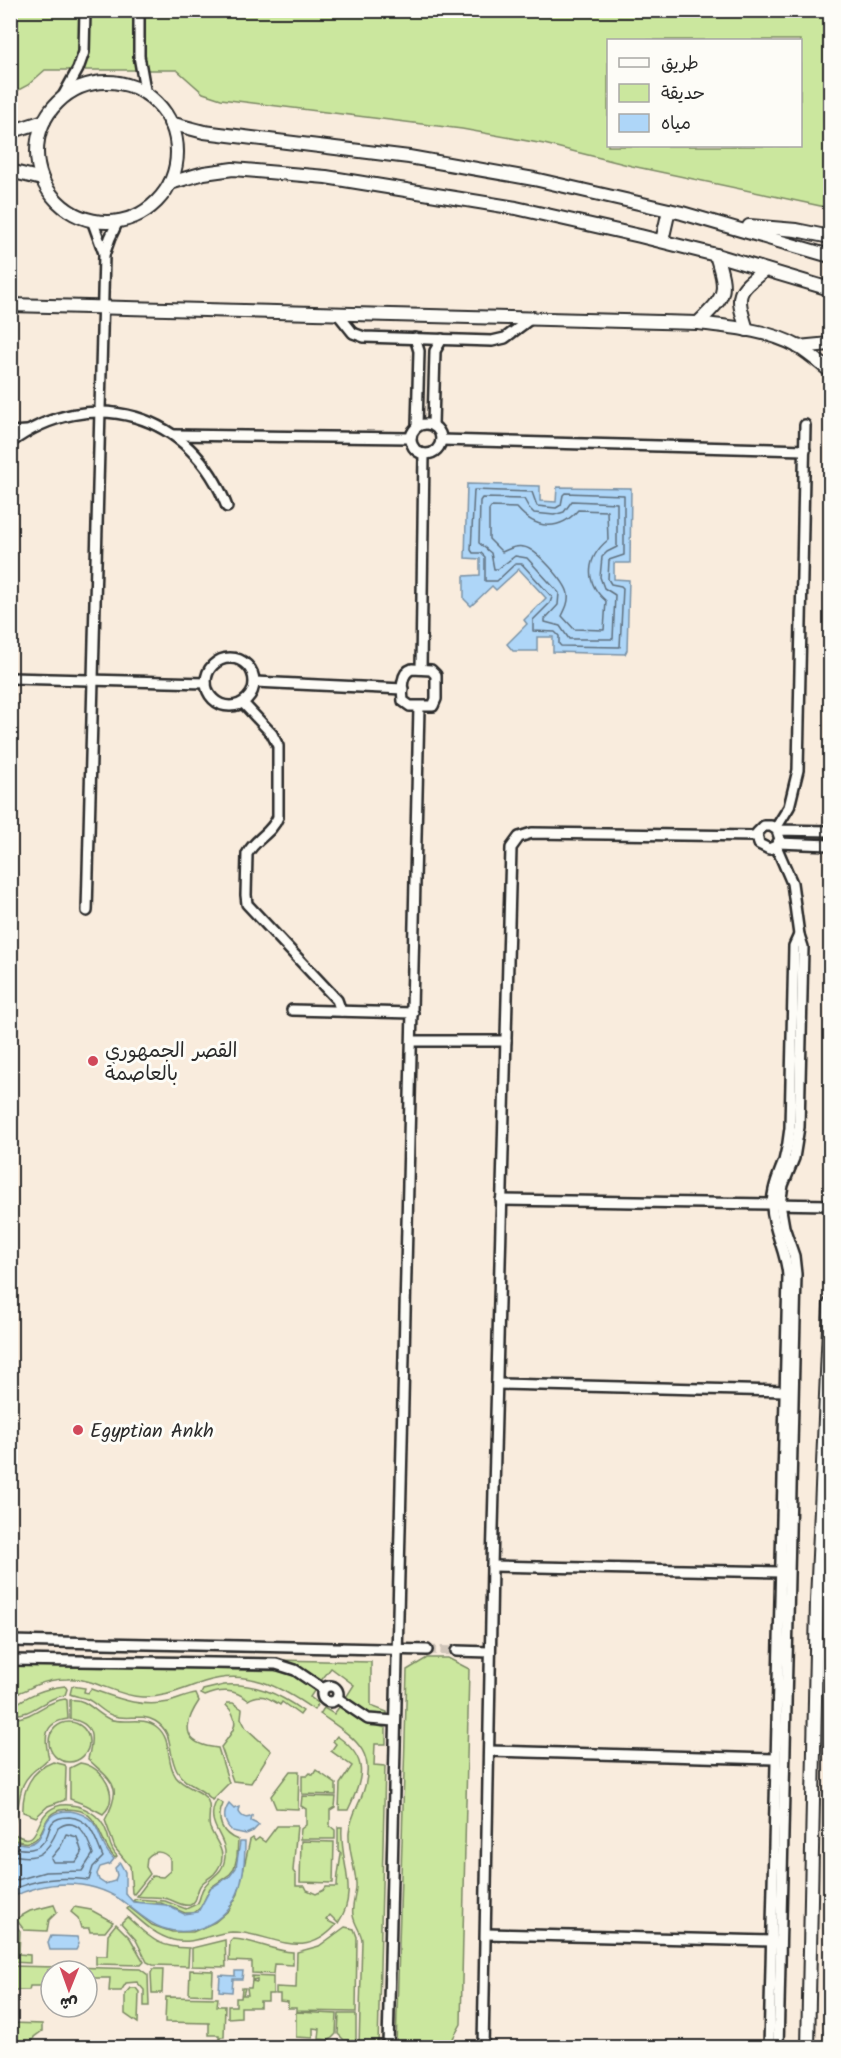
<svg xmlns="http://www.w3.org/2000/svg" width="841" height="2058" font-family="Kalam,'Playpen Sans Arabic',sans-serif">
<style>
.green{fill:#cbe79e;stroke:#7b8964;stroke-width:1.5;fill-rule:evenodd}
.water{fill:#aed6f8;stroke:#7a92a6;stroke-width:1.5}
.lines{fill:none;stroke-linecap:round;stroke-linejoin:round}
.shore{stroke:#5f6f7d;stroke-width:1.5}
.street-tunnel{stroke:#d0c5b9;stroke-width:9;stroke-dasharray:9 4.5;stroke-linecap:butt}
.street-casing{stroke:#2b2b2b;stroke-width:14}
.secondary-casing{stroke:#2b2b2b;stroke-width:16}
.street{stroke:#fdfcf7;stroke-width:9}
.secondary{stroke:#fdfcf7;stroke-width:12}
.poi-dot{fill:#d1495b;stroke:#fdfcf7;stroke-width:2}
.labels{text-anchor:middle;stroke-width:6;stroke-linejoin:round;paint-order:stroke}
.poi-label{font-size:20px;fill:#2b2b2b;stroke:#fdfcf7;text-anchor:start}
</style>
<rect width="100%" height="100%" fill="#f9ecdd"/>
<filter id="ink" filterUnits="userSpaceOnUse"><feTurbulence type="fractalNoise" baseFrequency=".0167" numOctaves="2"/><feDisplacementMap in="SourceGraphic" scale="12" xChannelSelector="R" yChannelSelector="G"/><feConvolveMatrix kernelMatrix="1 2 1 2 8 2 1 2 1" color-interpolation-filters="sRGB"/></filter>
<g filter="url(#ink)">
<g class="green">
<path d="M11,11H830V208L632,166L544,144L462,129L221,99L203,93L177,70H45L28,85L11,94ZM608,40H800V146H608Z"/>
<path d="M427,1658H448L469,1669L461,2024L448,2047H396L407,1670Z"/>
<path d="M276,1660L371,1662V1706L387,1712V1717H371L345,1699L354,1685L331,1668L320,1682L304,1670Z"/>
<path d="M11,1664L281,1671L300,1677L316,1688L310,1697L318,1703L314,1710C280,1686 246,1668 204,1682C182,1689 165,1698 142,1697C115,1696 94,1677 67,1679C57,1679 46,1681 36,1685C27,1689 20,1694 11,1694Z"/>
<path d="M224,1685C255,1683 278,1693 303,1711L300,1715L282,1702L280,1705C269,1698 261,1692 248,1700C234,1689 221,1689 205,1696L201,1694L203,1690Z"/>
<path d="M65,1686L67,1689L65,1695C43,1698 32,1717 11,1714V1708C26,1696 45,1688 65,1686Z"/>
<path d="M72,1686L85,1688L84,1692L88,1693L91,1689C117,1698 140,1708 169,1702C178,1700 187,1695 196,1694L199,1701C189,1716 179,1737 203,1745C208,1747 213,1747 218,1748L229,1783L212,1800C202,1787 185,1786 177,1771C167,1753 175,1733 155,1721C142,1714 132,1719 119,1717C105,1716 98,1704 87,1699C81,1697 74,1696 70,1694Z"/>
<path d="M401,1694L394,2047L392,2048Z"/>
<path d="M65,1699L67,1700L68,1719C43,1722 44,1739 49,1758C40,1767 29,1772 23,1785C17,1800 19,1817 11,1831V1718C32,1720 44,1701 65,1699Z"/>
<path d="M70,1700C86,1697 95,1713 109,1719C126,1725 142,1715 157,1727C173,1740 165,1761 176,1777C184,1788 203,1790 208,1801C212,1810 207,1820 210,1828C217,1845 231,1855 214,1874C210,1878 203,1881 200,1886C196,1892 198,1902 190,1905C182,1907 175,1901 168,1899C158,1896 147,1898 137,1896L152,1876L163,1877L170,1871V1859C163,1850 154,1850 147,1858L146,1867L150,1874L134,1894L132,1893L130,1866L115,1848L105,1820C124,1785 112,1782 88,1759C93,1740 96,1723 70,1719Z"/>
<path d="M227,1703H233L242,1709L241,1718L246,1728L271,1751L251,1783L233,1781L221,1747C232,1733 243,1722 226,1705Z"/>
<path d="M340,1706L366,1723L386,1728V1744H375L374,1765L385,1766L378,2047H359L362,1940C361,1931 354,1924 353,1915C351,1906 357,1893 356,1883C355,1866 348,1850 349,1833C350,1820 356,1809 361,1798C380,1751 354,1738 320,1714L324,1708L334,1714Z"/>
<circle cx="69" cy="1742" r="20"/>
<path d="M337,1736C370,1759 363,1778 348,1810H339L340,1784L352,1766L331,1751L336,1744L333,1741Z"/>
<path d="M53,1762L65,1765L66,1768L65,1800L48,1806L36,1817L23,1812C22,1790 31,1770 53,1762Z"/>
<path d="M80,1763C102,1765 122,1797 103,1814L86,1805L70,1799V1768Z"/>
<path d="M316,1770L336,1784V1795L302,1794V1776H307L310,1773L313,1775Z"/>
<path d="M290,1771H299L298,1809L276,1808L271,1796Z"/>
<path d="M388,1784H390L384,2047L382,2048Z"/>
<path d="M302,1796L336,1797L335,1807L330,1810V1826L335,1830V1839H300L301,1829L306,1825V1809L301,1806Z"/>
<path d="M217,1800L223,1804C216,1819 221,1834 238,1840L237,1857L234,1869L230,1874L210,1888L201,1907L194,1913H185L161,1903H139L133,1901L135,1899L165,1901L186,1909L197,1904C201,1899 200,1892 204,1887C212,1875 223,1875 225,1857C227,1834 203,1825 217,1800Z"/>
<path d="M61,1805C81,1803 101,1814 107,1833C110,1842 110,1849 117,1856L115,1858C96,1840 102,1803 60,1810C41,1814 46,1839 29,1842C23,1844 17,1840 11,1839V1834L13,1833C45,1853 29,1812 61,1805Z"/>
<path d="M277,1826H297L293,1871L296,1875V1886H305L307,1890L316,1894L324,1890L326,1887H337C337,1875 340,1865 341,1853L338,1850V1827H342C339,1861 360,1892 338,1923L330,1915L326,1920L336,1925C302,1964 272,1932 232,1932C212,1933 194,1945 173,1940C154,1935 141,1921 127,1909L129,1907L152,1925L172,1932H193L215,1922L229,1910L238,1894L250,1840L253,1838L255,1841L259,1838L265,1842Z"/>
<path d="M301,1841L334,1842L333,1883L300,1882Z"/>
<path d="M54,1905L57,1912L49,1920L47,1931L24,1930L16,1919L30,1911Z"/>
<path d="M74,1907L91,1910L113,1922L105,1932H90L89,1928H81L78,1918L71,1912Z"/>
<path d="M127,1917C150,1937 155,1947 189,1948L188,1966L153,1965L147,1962L136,1940L121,1923Z"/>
<path d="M13,1921L20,1931L19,1954L30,1955V1963L11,1962V1923Z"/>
<path d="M116,1924L130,1938L144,1962L141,1965L96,1964V1956H107L108,1934Z"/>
<path d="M345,1927L354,1929L357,1937L356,2012L296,2011V2008H288V2002L280,2001V1994H276V1987L296,1988L297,1952L319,1946Z"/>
<path d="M233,1939C254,1940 272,1951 293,1952V1965L274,1964L273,1974L252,1973V1962L229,1961L230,1942Z"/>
<path d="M225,1940L226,1967L192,1966V1948Z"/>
<path d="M11,1966L56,1967V1970H48L47,1986H30L29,1990H12V2023L42,2024V2031L34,2037L31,2047H11Z"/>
<path d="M69,1967L140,1969L148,1975L149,2006H144V1990L137,1982L126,1983L121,1991H109L110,1978H93L92,1987H87V1971L69,1970Z"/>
<path d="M153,1969H163L162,1993H152L151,1973Z"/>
<path d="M190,1970L213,1971L212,1995L189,1994Z"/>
<path d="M252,1976L273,1977V1994H268V2001H260V2007H241V2017L228,2018V2006H236V1998H241L242,1988H245L243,1995H248L247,1988H251L252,1981L257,1982V1979L252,1980Z"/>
<path d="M130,1988H136L139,1992L138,2023L125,2014V1994Z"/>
<path d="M166,1997L218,1998L217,2006H225L224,2037H221L219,2040V2035H209V2023L165,2022Z"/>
<path d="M296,2012L337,2014L336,2034L330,2040L319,2039L320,2029L313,2028V2038L296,2037Z"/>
<path d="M339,2014H356V2040H344L338,2034Z"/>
</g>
<g class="water">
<path d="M467,484L540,486V501L556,502L557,487L631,488L630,563H614V579L629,580L627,650L625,654L553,652V637H537V651H513L507,644L527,624L524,620L546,598L519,569L496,590L492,586L471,606L464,599V576L480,575V559L465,558Z"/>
<path d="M229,1804L234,1809L240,1807L239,1812C242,1818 247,1819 252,1816L251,1821L259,1825L253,1831L246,1834L232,1831C224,1823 222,1814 229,1804Z"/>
<path d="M70,1811C106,1817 94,1841 114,1859L110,1864L100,1867L97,1874L99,1880L105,1884L115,1881L117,1875L115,1868L120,1863L125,1872V1893L133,1902L166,1905L184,1914L198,1912L211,1888L230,1876L236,1868L240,1842H245C245,1858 244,1876 238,1892C226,1922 193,1939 162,1928C146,1922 135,1910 121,1900C88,1878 44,1880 11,1898V1841C17,1842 23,1845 29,1844C51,1839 35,1811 70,1811Z"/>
<path d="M51,1936L77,1937L79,1944L76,1950H50L48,1943Z"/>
<path d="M235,1971H243L242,1979H233L232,1992L219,1991L220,1975L235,1976Z"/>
</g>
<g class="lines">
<g class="shore">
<path d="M474,490L532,492L537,506L556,508L561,505L563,495L565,493L624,495V555L609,560L608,579L611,584L621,586L623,588L620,647L561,646L559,644V636L555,632L533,631V620L550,603L552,597L522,564H515L497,581H485V557L481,553H473L471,550Z"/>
<path d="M482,498L524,499L529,508L534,513L554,515L564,512L572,501L617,503V547L607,552L602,557L600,577L604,588L615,595L613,639H569L560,626L545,622V619L558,605L559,593L527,558L515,556L498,569H494L491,553L479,543L480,501Z"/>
<path d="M491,507L517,508C535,529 559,532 578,510L607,511L608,540C586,558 584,582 606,601L604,630L574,629L562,616C566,608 569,602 568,594C566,582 536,549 524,547C516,545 509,549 502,552L489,539V510Z"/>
<path d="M66,1834L77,1837L82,1853L76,1862H53L51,1858L61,1846Z"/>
<path d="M10,1847C24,1850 40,1853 47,1836C49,1832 49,1827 52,1823C56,1818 62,1817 69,1817C92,1819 95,1839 103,1857L93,1867L89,1880C61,1877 36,1878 10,1891"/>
<path d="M10,1854C38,1862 48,1853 58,1828C78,1814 88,1839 93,1854L82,1871L45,1872L10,1882"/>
</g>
<path class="street-tunnel" d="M427,1650L456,1651"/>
<defs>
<g id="street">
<path d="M139,10V56L146,95"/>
<path d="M62,98L78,69L84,52L85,10"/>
<path d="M92,220L104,253"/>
<path d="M337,313L353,333L364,337L492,341L505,338L533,317"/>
<path d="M415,338L419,351L417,426"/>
<circle cx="426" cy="439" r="15"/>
<path d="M433,425L435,351L442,339"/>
<path d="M10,432L27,431"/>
<path d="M174,435L410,438"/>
<path d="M441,440L805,450"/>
<path d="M10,443C91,383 192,413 227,507"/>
<circle cx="230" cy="682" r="24"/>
<path d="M412,669L431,670L436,675V699L433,706H410L403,701C402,690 400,673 412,669Z"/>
<path d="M421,669L424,454"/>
<path d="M10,678L206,683"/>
<path d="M255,682L403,689"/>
<path d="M243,703L272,734L278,746V817C272,833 255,839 247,854L246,895L247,904L337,1000L341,1011"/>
<path d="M776,828L789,807L798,770L805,425"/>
<path d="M777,830L780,839L776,846L769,849L759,844L757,833L764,826H771L777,830L830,831"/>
<path d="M778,843L830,845"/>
<path d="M776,846L792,883L799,935L803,947L799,1127L794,1158L783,1185L780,1204L784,1227L794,1256L796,1274L778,2048"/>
<path d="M87,911L104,255L110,238L118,221"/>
<path d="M292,1010L413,1013"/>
<path d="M412,1041H506"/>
<path d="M501,1200L830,1205"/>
<path d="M497,1384L785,1391"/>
<path d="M492,1566L780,1572"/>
<path d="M10,1641L427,1650"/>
<path d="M456,1651L490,1652"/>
<path d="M10,1660L276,1664L295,1670L323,1689"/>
<circle cx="330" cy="1694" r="8"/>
<path d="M337,1698L368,1719L395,1721"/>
<path d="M489,1751L775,1759"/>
<path d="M486,1934L771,1941"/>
<path d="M388,2048L419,707"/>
<path d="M483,2048L492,1566L511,848L519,837L532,833L756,836"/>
<path d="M769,2048L788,1276C787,1252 773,1231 772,1207C772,1190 778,1176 784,1161C787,1150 789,1139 790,1128L794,946L799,935"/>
</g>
<g id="secondary">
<circle cx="107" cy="152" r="70"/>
<path d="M170,123L204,132L409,157L534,179L682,213L830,256"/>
<path d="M10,132L44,121"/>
<path d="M10,171L42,179"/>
<path d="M170,183L204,173L233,169L326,177L516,208L640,236L716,255L830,289"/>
<path d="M749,226L796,230L830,237"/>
<path d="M662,241L669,210"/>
<path d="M10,305L698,323C731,327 768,330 797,346C809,353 820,363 830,371"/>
<path d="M698,323C726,295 728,294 716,255"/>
<path d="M747,330C736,294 735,293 765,270"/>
<path d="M798,347L830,344"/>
<path d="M808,2048L817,1601L830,1304"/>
</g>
</defs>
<use href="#street" class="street-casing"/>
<use href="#secondary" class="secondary-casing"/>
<use href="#street" class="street"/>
<use href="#secondary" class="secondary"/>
</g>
</g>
<g class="poi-dot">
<circle cx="93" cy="1061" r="6"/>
<circle cx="78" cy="1430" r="6"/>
</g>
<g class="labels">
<g class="poi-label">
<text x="105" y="1057">القصر الجمهوري<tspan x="105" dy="23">بالعاصمة</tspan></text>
<text x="90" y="1437">Egyptian Ankh</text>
</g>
</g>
<rect width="841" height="2058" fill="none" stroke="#fdfcf7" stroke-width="36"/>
<rect x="18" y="18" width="805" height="2022" fill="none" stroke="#2b2b2b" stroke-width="2" filter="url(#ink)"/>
<rect x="607" y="39" width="195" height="108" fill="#fdfcf7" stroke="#a9a8a5" stroke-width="1.5"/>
<rect x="619" y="58" width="30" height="9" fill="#fdfcf7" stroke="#a9a8a5" stroke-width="1.5"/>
<text x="661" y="69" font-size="18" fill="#2b2b2b">طريق</text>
<rect x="619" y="84" width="30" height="18" fill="#cbe79e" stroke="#a9a8a5" stroke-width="1.5"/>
<text x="661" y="99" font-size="18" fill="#2b2b2b">حديقة</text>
<rect x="619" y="114" width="30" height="18" fill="#aed6f8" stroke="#a9a8a5" stroke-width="1.5"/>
<text x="661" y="129" font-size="18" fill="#2b2b2b">مياه</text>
<g transform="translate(69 1989) rotate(181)"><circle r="28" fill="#fdfcf7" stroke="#a9a8a5" stroke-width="1.5"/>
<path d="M0-4.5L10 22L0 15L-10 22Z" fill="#d1495b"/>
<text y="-9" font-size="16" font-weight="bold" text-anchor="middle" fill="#2b2b2b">ش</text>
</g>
</svg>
